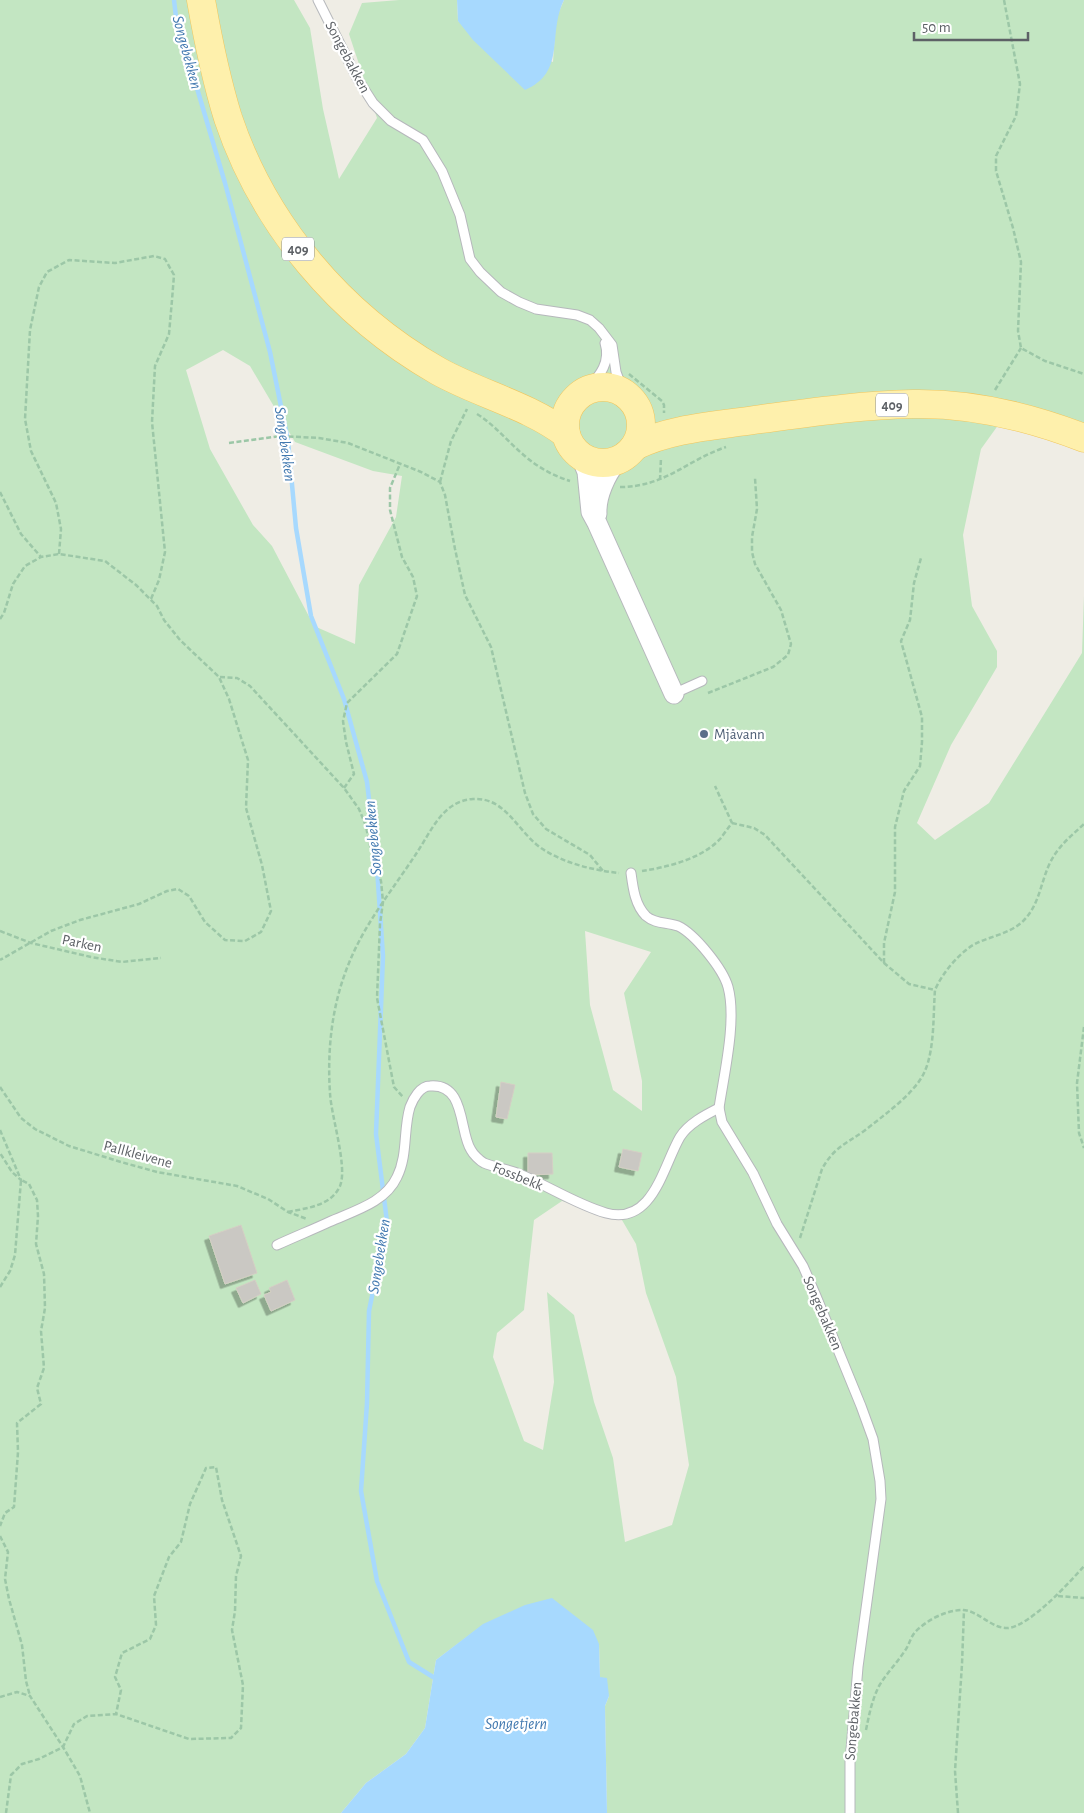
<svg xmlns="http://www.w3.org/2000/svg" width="1084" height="1813" font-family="'Alegreya Sans',sans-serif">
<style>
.green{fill:#c3e6c2;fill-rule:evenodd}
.water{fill:#a7d9fe}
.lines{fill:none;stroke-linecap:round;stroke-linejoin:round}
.stream{stroke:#a7d9fe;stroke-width:4.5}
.building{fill:#cac8c3;stroke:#d4cfc4;filter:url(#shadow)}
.service-casing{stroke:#b6b8bc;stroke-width:11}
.minor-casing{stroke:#b6b8bc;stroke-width:21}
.primary-casing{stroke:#f0c65e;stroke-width:29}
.path{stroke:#9cc7a7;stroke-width:2.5;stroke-dasharray:5 2.5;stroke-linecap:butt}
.service{stroke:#fff;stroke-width:9}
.minor{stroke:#fff;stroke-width:19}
.primary{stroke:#fef0ac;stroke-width:28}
.service-dot{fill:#5c6f8a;stroke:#fff;stroke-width:2}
.labels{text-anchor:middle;stroke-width:4.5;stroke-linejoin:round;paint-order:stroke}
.shield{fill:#fff;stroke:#8e9094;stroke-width:1}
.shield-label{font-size:14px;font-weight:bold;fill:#5d6166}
.street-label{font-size:15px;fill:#5d6166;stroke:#fff}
.service-label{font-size:15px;fill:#4e5e75;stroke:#fff;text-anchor:start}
.water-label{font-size:16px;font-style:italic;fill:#4279b0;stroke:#fff}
</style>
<defs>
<filter id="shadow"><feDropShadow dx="-4.5" dy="4.5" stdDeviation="0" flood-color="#0004"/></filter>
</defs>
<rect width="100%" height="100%" fill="#efede5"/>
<path class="green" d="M0,0H294L310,28L323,109L339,179L377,118L349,34L362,3L399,0H457L458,21L553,62L556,19L564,0H1084V451L1004,417L981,449L963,535L972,606L997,651V667L951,745L917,823L935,840L989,803L1082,653L1084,596V1813H607L605,1706L609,1696L600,1677L599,1644L484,1624L436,1660L425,1728L406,1754L366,1783L341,1813H0ZM223,350L250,366L295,442L373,471L402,476L396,517L359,585L355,644L314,626L272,546L253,525L210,449L186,370ZM585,931L651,952L624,993L642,1081V1111L613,1090L590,1005ZM562,1201L619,1215L636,1244L646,1293L676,1377L689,1465L672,1525L625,1542L613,1458L594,1402L574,1315L547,1292L554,1382L543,1450L524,1441L493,1357L497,1333L524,1310L534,1220Z"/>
<g class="water">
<path d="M457,0H564C547,34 567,72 525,90L473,40L458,21Z"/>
<path d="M552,1598L593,1630L599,1644L600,1677L607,1678L609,1696L605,1706L607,1813H341L366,1783L406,1754L425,1728L436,1660L483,1624L525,1605Z"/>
</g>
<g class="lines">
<path class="stream" d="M174,0L176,17L225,183L270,352L288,441L296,528L311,616L344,699L367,782L377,868L383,956L376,1134L387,1222L369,1311L367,1403L361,1491L377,1581L409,1662L433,1677"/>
</g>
<g class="building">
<path d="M501,1082L515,1085L507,1119L496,1117Z"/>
<path d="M623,1149L642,1153L638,1171L619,1167Z"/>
<path d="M528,1153H552L553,1174L528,1175Z"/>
<path d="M241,1225L257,1273L225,1284L209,1236Z"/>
<path d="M255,1280L261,1294L243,1303L236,1288Z"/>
<path d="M287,1280L295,1300L271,1311L264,1295L271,1292L269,1288Z"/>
</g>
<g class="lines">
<defs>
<g id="service">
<path d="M318,0L357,78L373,103L391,121L423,140L442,171L460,215L470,259L480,272L501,292L519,302L536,309L577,315L590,320L599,328L612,345L616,372L623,391"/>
<path d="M588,389C600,375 611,362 605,343"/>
<path d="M673,694L702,681"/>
<path d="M631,873C633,888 635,905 646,916C655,924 667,922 678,926C695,934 723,969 728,987C737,1020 724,1074 719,1108L722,1122L753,1173L777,1224L803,1266L816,1296L861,1406L873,1439L880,1481L881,1499L858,1667L850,1761V1813"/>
<path d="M277,1245C294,1237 312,1230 329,1222C353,1211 385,1203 397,1177C408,1155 403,1130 410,1107C413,1099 420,1086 430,1086C466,1083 459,1132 471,1150C473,1154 480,1161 484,1163C494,1167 506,1169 517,1173C547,1185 575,1204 606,1213C653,1226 663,1166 680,1137C688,1124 705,1115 719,1108"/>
</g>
<g id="minor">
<path d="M581,457L587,472L591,512L597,523L674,694"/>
<path d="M597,514C596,496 606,475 617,461"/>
</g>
<g id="primary">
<path d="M201,0C208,40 216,79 228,118C264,225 340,315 438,371C479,394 528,405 566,434"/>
<circle cx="603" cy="425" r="38"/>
<path d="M635,446C672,428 714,426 754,420C807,413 859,405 913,404C971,403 1030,417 1084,438"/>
</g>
</defs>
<use href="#service" class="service-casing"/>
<use href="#minor" class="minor-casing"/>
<use href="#primary" class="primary-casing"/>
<g class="path">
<path d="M1004,0L1020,84L1016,116L996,156V171L1013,228L1021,262L1018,331L1021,348L1045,361L1084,374"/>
<path d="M629,374L662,401L664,405V413"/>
<path d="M995,390L1021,348"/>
<path d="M477,414C496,426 509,443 526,457C539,468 554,476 570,481"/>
<path d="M229,443L281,436L319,438L348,443L421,472L440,482L445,495L455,549L465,595L491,647L525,793L533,814L546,829L590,855L603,871"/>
<path d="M660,480L661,458"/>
<path d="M440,482L451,441L467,409"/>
<path d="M620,487C665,487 687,460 726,447"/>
<path d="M0,492L21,534L41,557"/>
<path d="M59,554L61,529L56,503L31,451L25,419L30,330L39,287L47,272L69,260L115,263L154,256L165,259L174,275L172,300L169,334L155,366L152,422L165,552L159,580L151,599"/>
<path d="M0,619L4,613L13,584L25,566L41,557L59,554L105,561L136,585L157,606L164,620L180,640L219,677L229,699L248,760L246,808L262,865L271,911L261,932L245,941L225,940L205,922L189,896L178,889L167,891L139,904L80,920L51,931L0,960"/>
<path d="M220,677L237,678L250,686L344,788L359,809L366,826L369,842L381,881L383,902L380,924L377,998L394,1087L403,1097"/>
<path d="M708,693L773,667L788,655L791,644L781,610L755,564L752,552V537L757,509L755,478"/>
<path d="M344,788L354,774L346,742L343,721L347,703L397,654L417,596L413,577L402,557L390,510V488L400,464"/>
<path d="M732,823L754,828L765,835L884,963L909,984L935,990"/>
<path d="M642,871C668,867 701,859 720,839C724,834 728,828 732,823L715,786"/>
<path d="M0,931L31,943L91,957L122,962L161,958"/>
<path d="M884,963V943L895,892V827L904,791L920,766L922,742V717L901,641L910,620L914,583L921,558"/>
<path d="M1084,1027L1077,1083L1079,1133L1084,1148"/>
<path d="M0,1087L21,1118L35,1129L69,1146L121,1162L157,1172L237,1186L268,1199L288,1212L307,1219"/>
<path d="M0,1130L21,1180L12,1172L0,1153"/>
<path d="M288,1212C307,1208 331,1206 340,1186C348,1167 331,1116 330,1093C327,1049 332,1004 349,963C365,923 393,889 416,854C431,832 442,801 473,799C506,797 517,831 541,848C563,863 592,870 619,873"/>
<path d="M800,1238L822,1169C834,1147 846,1144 864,1131C883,1116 914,1094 924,1073C935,1050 933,1014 935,990C942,973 962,949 979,942C993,936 1009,933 1021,923C1039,907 1040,885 1049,865C1057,847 1070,837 1084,824"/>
<path d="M0,1287L10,1271L15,1255L21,1180L29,1184L37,1200L38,1216L36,1244L44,1274L45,1308L41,1331L44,1368L37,1388L41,1404L17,1423L18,1452L14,1507L5,1513L0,1526"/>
<path d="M0,1536L8,1552L5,1579L9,1599L22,1645L26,1681L30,1696"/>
<path d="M1058,1596L1084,1598"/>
<path d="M0,1697L17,1692L30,1696L63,1747L80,1776L90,1813"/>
<path d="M866,1730C869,1715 872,1700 879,1686C886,1674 896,1664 904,1652C909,1646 910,1638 915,1632C927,1620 946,1610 963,1610C979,1611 992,1629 1008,1628C1030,1626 1070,1582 1084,1566"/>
<path d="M6,1813L11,1775L22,1764L39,1759L63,1747L74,1724L87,1716L116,1714L189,1739L231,1738L241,1728L243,1685L232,1630L235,1611L236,1576L241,1556L222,1500L216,1467L206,1468L190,1504L181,1542L169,1557L154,1596L156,1625L150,1639L122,1653L115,1677L121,1690L116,1714"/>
<path d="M958,1813L955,1771L962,1664L964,1610"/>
</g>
<use href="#service" class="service"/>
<use href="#minor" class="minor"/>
<use href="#primary" class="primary"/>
</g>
<circle class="service-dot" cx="704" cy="734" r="5"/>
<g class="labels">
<g class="shield">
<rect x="282" y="237.5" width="32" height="23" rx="4"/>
<rect x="876" y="393.5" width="32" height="23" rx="4"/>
</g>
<g class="shield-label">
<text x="298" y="254">409</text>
<text x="892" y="410">409</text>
</g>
<g class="street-label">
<text transform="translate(348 57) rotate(62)" y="5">Songebakken</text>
<text transform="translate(82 943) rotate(12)" y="5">Parken</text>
<text transform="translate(138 1154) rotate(15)" y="5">Pallkleivene</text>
<text transform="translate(518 1176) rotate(22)" y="5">Fossbekk</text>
<text transform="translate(823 1313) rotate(67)" y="5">Songebakken</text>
<text transform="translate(853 1721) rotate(-85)" y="5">Songebakken</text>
</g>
<g class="service-label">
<text x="714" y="739">Mjåvann</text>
</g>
<g class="water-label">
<text transform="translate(188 52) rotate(75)" y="6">Songebekken</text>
<text transform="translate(286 444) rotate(82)" y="6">Songebekken</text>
<text transform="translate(372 838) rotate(-95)" y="6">Songebekken</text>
<text transform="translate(378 1256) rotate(-81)" y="6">Songebekken</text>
<text x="516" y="1729">Songetjern</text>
</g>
</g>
<path d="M914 32v8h114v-8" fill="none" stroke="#5d6166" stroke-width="2.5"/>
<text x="922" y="32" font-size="15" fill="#5d6166" stroke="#ffffff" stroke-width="4" paint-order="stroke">50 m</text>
</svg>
